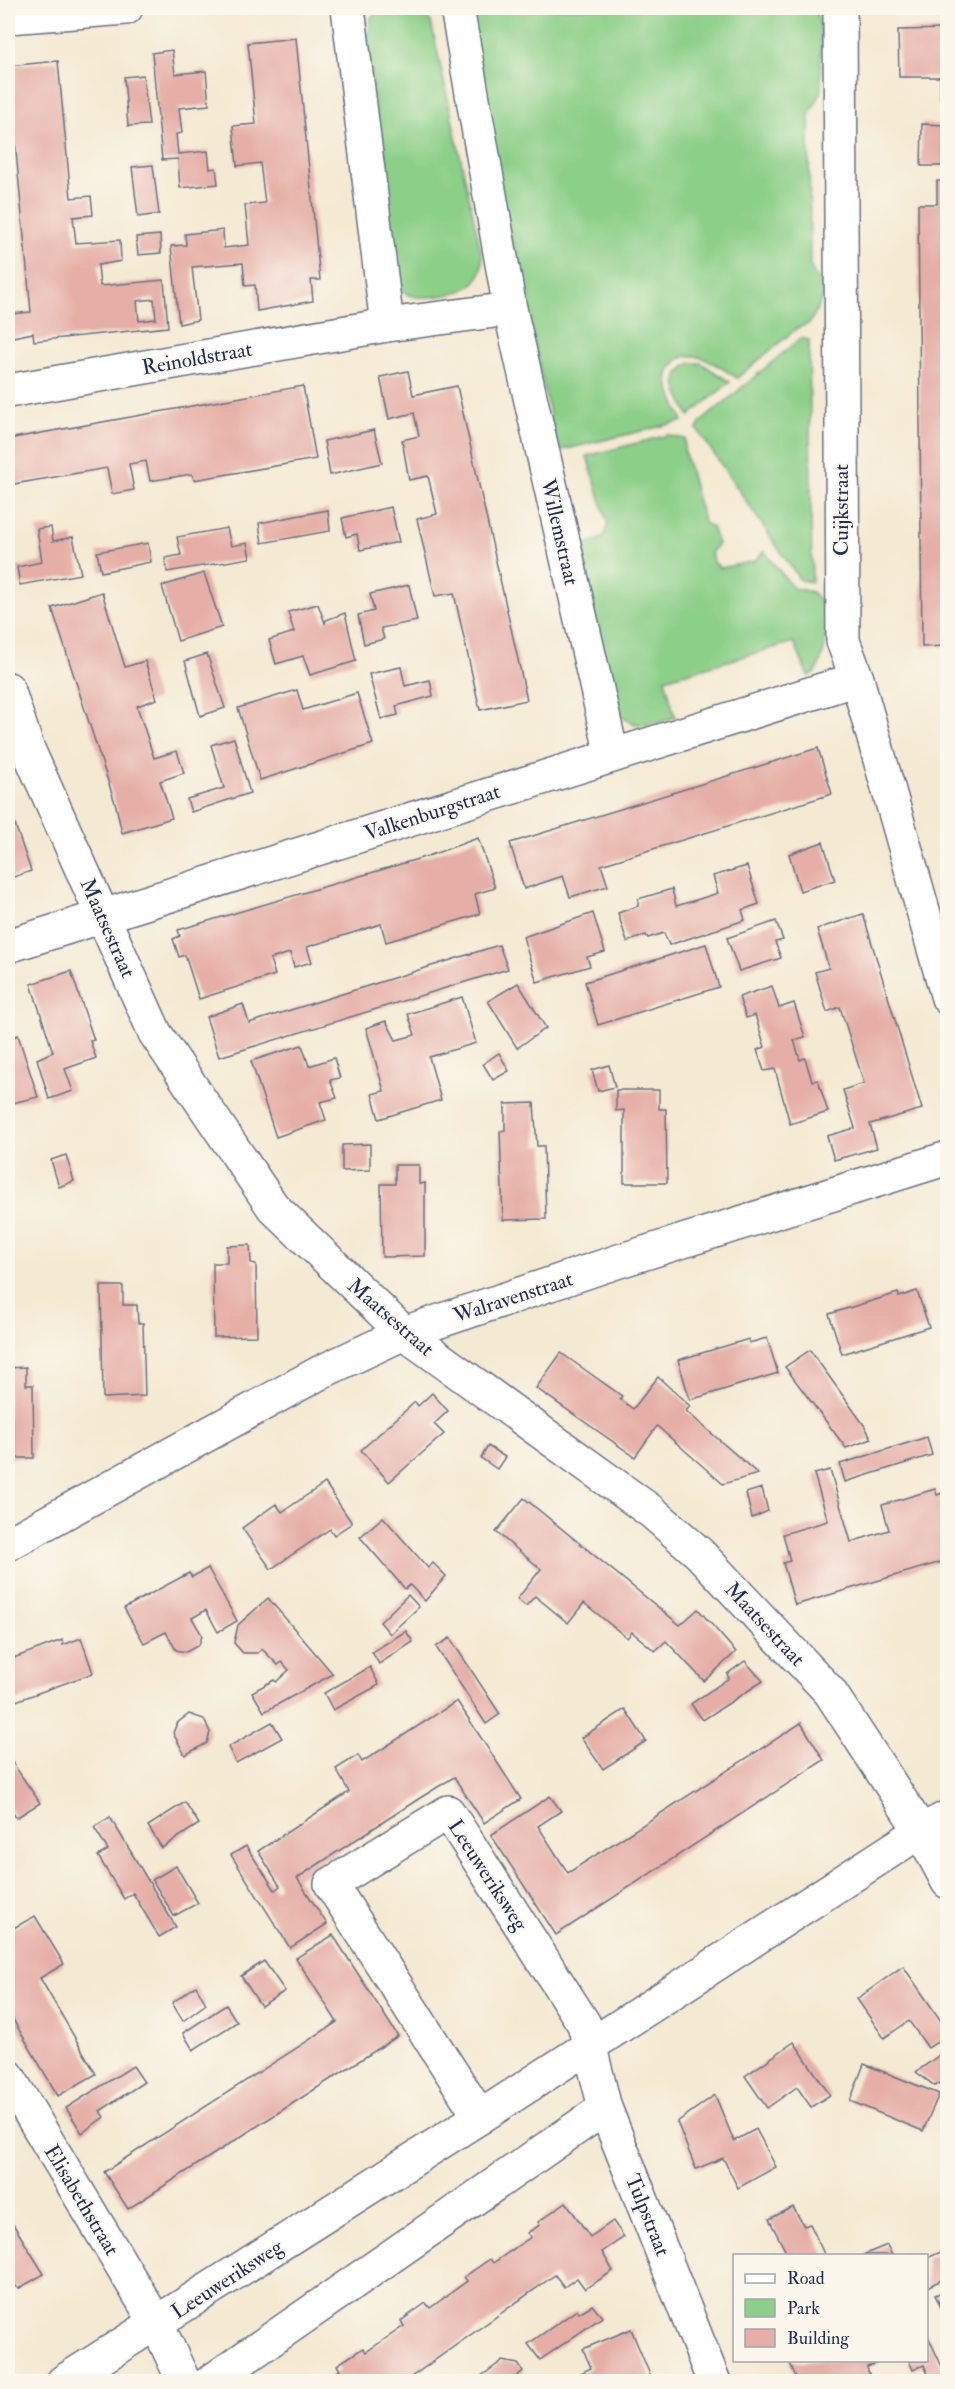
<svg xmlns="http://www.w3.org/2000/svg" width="955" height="2389" font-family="'IM FELL Double Pica',serif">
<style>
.green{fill:#8ccf88;stroke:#547f73;stroke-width:1.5}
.building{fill:#e5aea6;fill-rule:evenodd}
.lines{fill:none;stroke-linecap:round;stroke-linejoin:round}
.minor-casing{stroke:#677087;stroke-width:36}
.minor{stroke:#fff;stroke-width:33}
.labels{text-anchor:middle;stroke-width:4.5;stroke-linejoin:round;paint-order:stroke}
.street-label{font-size:21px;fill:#1b2f5e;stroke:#fbf7ec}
</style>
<rect width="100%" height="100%" fill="#fbf7ec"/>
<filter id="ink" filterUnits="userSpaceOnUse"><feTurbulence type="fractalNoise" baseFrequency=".0167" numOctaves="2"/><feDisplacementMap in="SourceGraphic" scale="12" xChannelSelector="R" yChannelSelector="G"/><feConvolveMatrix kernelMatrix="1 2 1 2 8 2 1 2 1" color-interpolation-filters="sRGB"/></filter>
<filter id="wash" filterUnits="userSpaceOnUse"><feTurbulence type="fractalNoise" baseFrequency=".008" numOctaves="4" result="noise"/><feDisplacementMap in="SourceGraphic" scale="24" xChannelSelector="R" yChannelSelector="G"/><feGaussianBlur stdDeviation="1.35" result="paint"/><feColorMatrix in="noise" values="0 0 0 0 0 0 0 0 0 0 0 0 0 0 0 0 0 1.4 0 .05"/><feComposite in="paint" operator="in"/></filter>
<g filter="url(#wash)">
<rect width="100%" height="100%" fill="#f4e9d2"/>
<g class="green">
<path d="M382,8H419L431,22L482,256C484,285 464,293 439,296C421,298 408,300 396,284L367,39L371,18Z"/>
<path d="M471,8H812L819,19L821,32V93L809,115L810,265L814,275L821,282L823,297L810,323L796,329L737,378C721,368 691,343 674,364C670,370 667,374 668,381C669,394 678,409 683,421L558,451L466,37Z"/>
<path d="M801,338L809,340L812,582L800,580L697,429L701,422Z"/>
<path d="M691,363H701L730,382L689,416C680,396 665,376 691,363Z"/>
<path d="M668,435L685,439L684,450L704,523L712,527L718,544L711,553L713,562L721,568L755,561L764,551L793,588L812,592L826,607C826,632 828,653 814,674L808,676L794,642L665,679L675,717C651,726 632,732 615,708L579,542L589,544L604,537L608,524L587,456Z"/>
</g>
<g id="blocks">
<g class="building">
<path d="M948,29V98H940V77H899L898,30Z"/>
<path d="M296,38L320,280H311L313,301L257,311L255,285L245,286L243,263L192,267L198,320L179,324L171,246L186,245L185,234L223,230L224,248L249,245L245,205L265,203L260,163L237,166L233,126L256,124L248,43Z"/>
<path d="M172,50L175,74L206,71L209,105L179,108L182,133L176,134L178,154L208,151L210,169L216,168L218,184L180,188L178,159L162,160L152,53Z"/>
<path d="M58,61L71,198L91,196L93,215L73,217L76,243L120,240L121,261L98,265L100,286L164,280L168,327L34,341L33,333L8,338V298L11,314L31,312L8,66ZM154,299L156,319L139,321L137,301Z"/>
<path d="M143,75L149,125L128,126L124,77Z"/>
<path d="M922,124L948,125V166H921Z"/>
<path d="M153,165L159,214L138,217L132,167Z"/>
<path d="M937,181H948V646L922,647L918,204H937Z"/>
<path d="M160,235L161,253L138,255L136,237Z"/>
<path d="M408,371L413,395L457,386L527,700L480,710L454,593L435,596L417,519L437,514L428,476L409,480L402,440L419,436L414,413L389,419L380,377Z"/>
<path d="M303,386L316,459L194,480L192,474L150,481L146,461L129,464L134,490L112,494L107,468L8,485V439Z"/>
<path d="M374,430L382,463L330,475L324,441Z"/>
<path d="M391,507L399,542L360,550L357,534L346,537L342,518Z"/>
<path d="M328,510L330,531L262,543L259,523Z"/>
<path d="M51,527L53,541L73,537L81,574L20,585L17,567L42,562L37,529Z"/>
<path d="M227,528L231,546L247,543L250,558L167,572L165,558L181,555L177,537Z"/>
<path d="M148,543L151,562L101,572L97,552Z"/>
<path d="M204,573L222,627L178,641L162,586Z"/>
<path d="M409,585L417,621L381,628L384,639L364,644L358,615L374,611L370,594Z"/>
<path d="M102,592L125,667L145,661L157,699L137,706L154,758L177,751L184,773L160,781L172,818L122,833L116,806L52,608Z"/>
<path d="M318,604L325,623L326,620L345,613L356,661L310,675L303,656L276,664L269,640L294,632L288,612Z"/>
<path d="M207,654L225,708L200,716L185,661Z"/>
<path d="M401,667L405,686L430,680L433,696L396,706L398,715L381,719L369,674Z"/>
<path d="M297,690L303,710L357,693L373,744L260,780L238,708Z"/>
<path d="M234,738L250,793L191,812L187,799L224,788L211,745Z"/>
<path d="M818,748L832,794L601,865L608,886L570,897L563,876L524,889L510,843Z"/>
<path d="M8,804L31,871L8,879Z"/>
<path d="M478,838L495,888L475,894L480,914L386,942L381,924L307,947L312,962L294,967L290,953L270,959L275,975L199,999L185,955L179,957L173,939L180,936L178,930L428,856Z"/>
<path d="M823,842L835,880L800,891L789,854Z"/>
<path d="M747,866L759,904L742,910L745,920L669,945L664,933L648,938L646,935L627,942L618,913L638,906V899L672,889L676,906L696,900L718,893L713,876Z"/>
<path d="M593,913L605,952L587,957L590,966L537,982L523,937Z"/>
<path d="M863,914L922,1109L870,1124L877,1148L834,1160L827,1136L855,1128L843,1090L864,1083L840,1007L827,1012L815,972L829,968L817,929Z"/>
<path d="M776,921L783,940L775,942L781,958L739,971L727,938Z"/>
<path d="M706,944L719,987L598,1025L585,982Z"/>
<path d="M499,945L508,969L219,1057L206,1017L243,1004L249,1023Z"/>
<path d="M71,971L94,1040L90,1041L96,1058L65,1069L73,1091L49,1099L37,1059L53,1052L31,984Z"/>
<path d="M518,983L546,1028L517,1048L488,1001Z"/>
<path d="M772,986L779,1008L794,1003L805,1037L794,1040L800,1060L805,1058L812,1081L818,1080L828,1112L790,1124L775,1069L764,1071L757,1050L765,1047L755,1015L746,1018L739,997Z"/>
<path d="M462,997L476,1043L429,1057L441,1100L379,1119L372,1094L384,1091L366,1028L386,1021L396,1040L415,1035L408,1014Z"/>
<path d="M18,1035L38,1097L8,1104V1039Z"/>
<path d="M302,1045L309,1066L334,1058L340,1078L330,1080L337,1098L320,1102L326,1120L276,1137L251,1061Z"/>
<path d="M499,1053L509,1071L493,1080L483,1064Z"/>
<path d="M609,1065L615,1087L598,1091L592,1070Z"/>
<path d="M616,1090H659V1109H666L667,1183H624V1110L616,1111Z"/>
<path d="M534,1103L537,1146H544L546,1219L503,1220L500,1131L505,1130V1104Z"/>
<path d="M370,1144V1170L342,1171V1145Z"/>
<path d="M66,1155L74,1181L59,1187L51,1160Z"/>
<path d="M395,1165H419V1184L425,1183V1256L382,1257L381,1184H395Z"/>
<path d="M250,1245L251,1263L256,1264L257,1336L214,1337L213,1263H227V1246Z"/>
<path d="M101,1286H123V1305H137L138,1323H143L145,1396L103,1398Z"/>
<path d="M917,1291L929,1327L842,1354L829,1314L898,1293L899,1297Z"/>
<path d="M767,1338L778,1373L690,1400L678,1360L749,1339V1343Z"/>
<path d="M810,1350L864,1425L872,1439L846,1448L785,1367Z"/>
<path d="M561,1353L622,1396L620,1399L633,1409L658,1377L690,1406L686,1411L758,1474L723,1484L657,1426L635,1457L536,1388Z"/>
<path d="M26,1367V1385H33L34,1458H8V1368Z"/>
<path d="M432,1393L448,1411L434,1424L444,1434L389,1482L361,1450L415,1402L418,1406Z"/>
<path d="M927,1437L932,1455L845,1482L840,1464Z"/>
<path d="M488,1446L505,1457L497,1469L481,1458Z"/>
<path d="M830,1470L851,1542L889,1530L882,1505L935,1489L937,1495L948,1491V1560L795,1605L783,1563L790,1561L783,1534L828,1521L814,1474Z"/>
<path d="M325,1483L352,1523L334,1535L330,1529L271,1569L242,1528L276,1504L282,1512Z"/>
<path d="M762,1488L768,1511L752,1518L746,1493Z"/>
<path d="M524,1498L680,1625L698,1609L736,1652L704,1681L666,1641L655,1651L632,1632L627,1638L584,1603L568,1623L535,1596L526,1606L517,1599L541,1569L496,1532Z"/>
<path d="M383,1517L428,1568L433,1563L446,1576L425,1601L410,1585L405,1589L360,1537Z"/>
<path d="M208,1568L237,1621L218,1632L206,1610L192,1618L202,1635L199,1645L186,1652L176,1650L166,1632L144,1643L124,1608L189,1573L192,1577Z"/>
<path d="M408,1595L419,1607L390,1634L380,1622Z"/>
<path d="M268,1598L333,1674L264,1712L252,1692L274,1680L276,1682L289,1670L282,1662L278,1665L262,1649L258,1653H243L234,1643L238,1625Z"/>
<path d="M406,1631L413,1642L379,1664L372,1652Z"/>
<path d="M81,1638L93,1673L8,1704V1660L62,1640L63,1645Z"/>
<path d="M450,1638L500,1714L486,1724L436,1647Z"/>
<path d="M745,1661L763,1681L703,1720L691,1704L729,1678L727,1674Z"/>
<path d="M370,1667L379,1685L333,1710L324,1693Z"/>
<path d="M457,1701L521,1799L484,1823L454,1777L420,1798L297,1878L327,1924L290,1948L231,1855L246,1846L275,1890L280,1886L258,1851L349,1792L336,1769L358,1755L362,1762Z"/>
<path d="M625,1709L646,1741L603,1769L581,1738Z"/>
<path d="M189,1714L204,1719L210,1732L207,1743L185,1755L173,1733L177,1723Z"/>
<path d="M272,1722L282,1738L236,1763L228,1747Z"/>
<path d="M801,1723L824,1760L556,1935L491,1835L550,1796L561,1811L538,1826L568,1873Z"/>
<path d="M8,1756L40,1803L16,1818L8,1805Z"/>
<path d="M185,1802L199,1824L162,1848L148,1826Z"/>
<path d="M110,1817L176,1927L159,1937L133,1893L124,1899L98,1856L108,1850L94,1827Z"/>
<path d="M176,1866L198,1903L174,1916L152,1880Z"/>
<path d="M35,1916L64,1964L40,1978L96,2074L58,2096L8,2011V1926L10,1930Z"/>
<path d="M333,1935L398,2036L128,2209L104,2172L337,2022L296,1958Z"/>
<path d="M264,1961L285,1991L261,2006L241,1976Z"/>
<path d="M903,1966L948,2031V2035L928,2048L909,2021L884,2038L857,1999Z"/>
<path d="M196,1986L206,2004L183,2021L172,2003Z"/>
<path d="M226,2005L237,2022L193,2050L183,2033Z"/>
<path d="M794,2042L830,2095L811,2107L797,2087L767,2108L745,2076Z"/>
<path d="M948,2049V2078L942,2082L935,2086L916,2072Z"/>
<path d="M864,2064L939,2094L923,2131L850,2101Z"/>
<path d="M133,2066L144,2082L100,2111L104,2117L82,2133L66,2108Z"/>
<path d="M715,2095L734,2141L756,2129L776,2167L738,2188L723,2158L696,2169L677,2122Z"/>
<path d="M566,2202L590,2237L613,2221L624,2237L602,2252L613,2271L585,2289L577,2278L564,2287L555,2275L404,2382H323L340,2370L337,2365L363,2348L366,2352L404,2326L401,2321L413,2312L426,2303L430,2308L467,2281L464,2277L490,2259L493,2263L531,2237L527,2233L540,2225L538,2222Z"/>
<path d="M793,2207L804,2226L810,2224L825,2256H788L769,2219Z"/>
<path d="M13,2224L44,2274L18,2289L16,2286L8,2291V2227Z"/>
<path d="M887,2245L892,2255H863Z"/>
<path d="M948,2249V2277L927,2287V2258Z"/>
<path d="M948,2290V2313L944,2314L935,2295Z"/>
<path d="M592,2305L602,2317L540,2360L528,2344L577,2310L579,2313Z"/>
<path d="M631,2329L653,2382H563L591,2368L583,2349Z"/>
<path d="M927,2334L948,2380V2382H931L924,2365L913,2370L909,2361H927Z"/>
<path d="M502,2361L518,2364L523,2371L510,2382H473Z"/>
<path d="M789,2361H877L878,2363L867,2367L869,2374L850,2382H798Z"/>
</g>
</g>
</g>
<g filter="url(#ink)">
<use href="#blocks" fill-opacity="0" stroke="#677087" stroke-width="1.5"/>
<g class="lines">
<defs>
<g id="minor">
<path d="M348,8L387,325L510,309"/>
<path d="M457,8L510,309L612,755"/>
<path d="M840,8L843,641L857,679L948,998"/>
<path d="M8,17L126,8"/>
<path d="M8,391L387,325"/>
<path d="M8,689L27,747L155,1033L273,1207L404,1333L652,1512L699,1553L830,1692L921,1831L948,1882"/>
<path d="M8,946L857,679"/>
<path d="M8,1544L321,1372L404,1333L616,1262L948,1158"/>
<path d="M8,2076L157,2324L184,2382"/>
<path d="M480,2117L331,1884L448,1812L584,2024L605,2108L714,2382"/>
<path d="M63,2382L480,2117L921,1831L948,1817"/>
<path d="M210,2382L605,2108"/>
</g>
</defs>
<use href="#minor" class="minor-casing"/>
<use href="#minor" class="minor"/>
</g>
</g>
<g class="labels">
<g class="street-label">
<text transform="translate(197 358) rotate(-10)" y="7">Reinoldstraat</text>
<text transform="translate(841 510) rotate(-90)" y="7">Cuijkstraat</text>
<text transform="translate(560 532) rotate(77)" y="7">Willemstraat</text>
<text transform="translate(432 812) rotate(-18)" y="7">Valkenburgstraat</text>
<text transform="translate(108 928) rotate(66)" y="7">Maatsestraat</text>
<text transform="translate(513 1297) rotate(-18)" y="7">Walravenstraat</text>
<text transform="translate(391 1317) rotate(41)" y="7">Maatsestraat</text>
<text transform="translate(765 1624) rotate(47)" y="7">Maatsestraat</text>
<text transform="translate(488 1875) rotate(57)" y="7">Leeuweriksweg</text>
<text transform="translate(82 2200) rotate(59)" y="7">Elisabethstraat</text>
<text transform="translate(648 2215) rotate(68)" y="7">Tulpstraat</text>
<text transform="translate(227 2279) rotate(-33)" y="7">Leeuweriksweg</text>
</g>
</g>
<rect width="955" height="2389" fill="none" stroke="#fbf7ec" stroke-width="30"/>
<rect x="733" y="2254" width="195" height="108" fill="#fbf7ec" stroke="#a1a7b3" stroke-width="1.5"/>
<rect x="745" y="2274" width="30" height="9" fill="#ffffff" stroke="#a1a7b3" stroke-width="1.5"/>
<text x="787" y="2284" font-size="18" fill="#1b2f5e">Road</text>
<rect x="745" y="2299" width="30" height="18" fill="#8ccf88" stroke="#a1a7b3" stroke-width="1.5"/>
<text x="787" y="2314" font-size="18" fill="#1b2f5e">Park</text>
<rect x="745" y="2329" width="30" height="18" fill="#e5aea6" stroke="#a1a7b3" stroke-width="1.5"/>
<text x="787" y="2344" font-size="18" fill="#1b2f5e">Building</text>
</svg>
